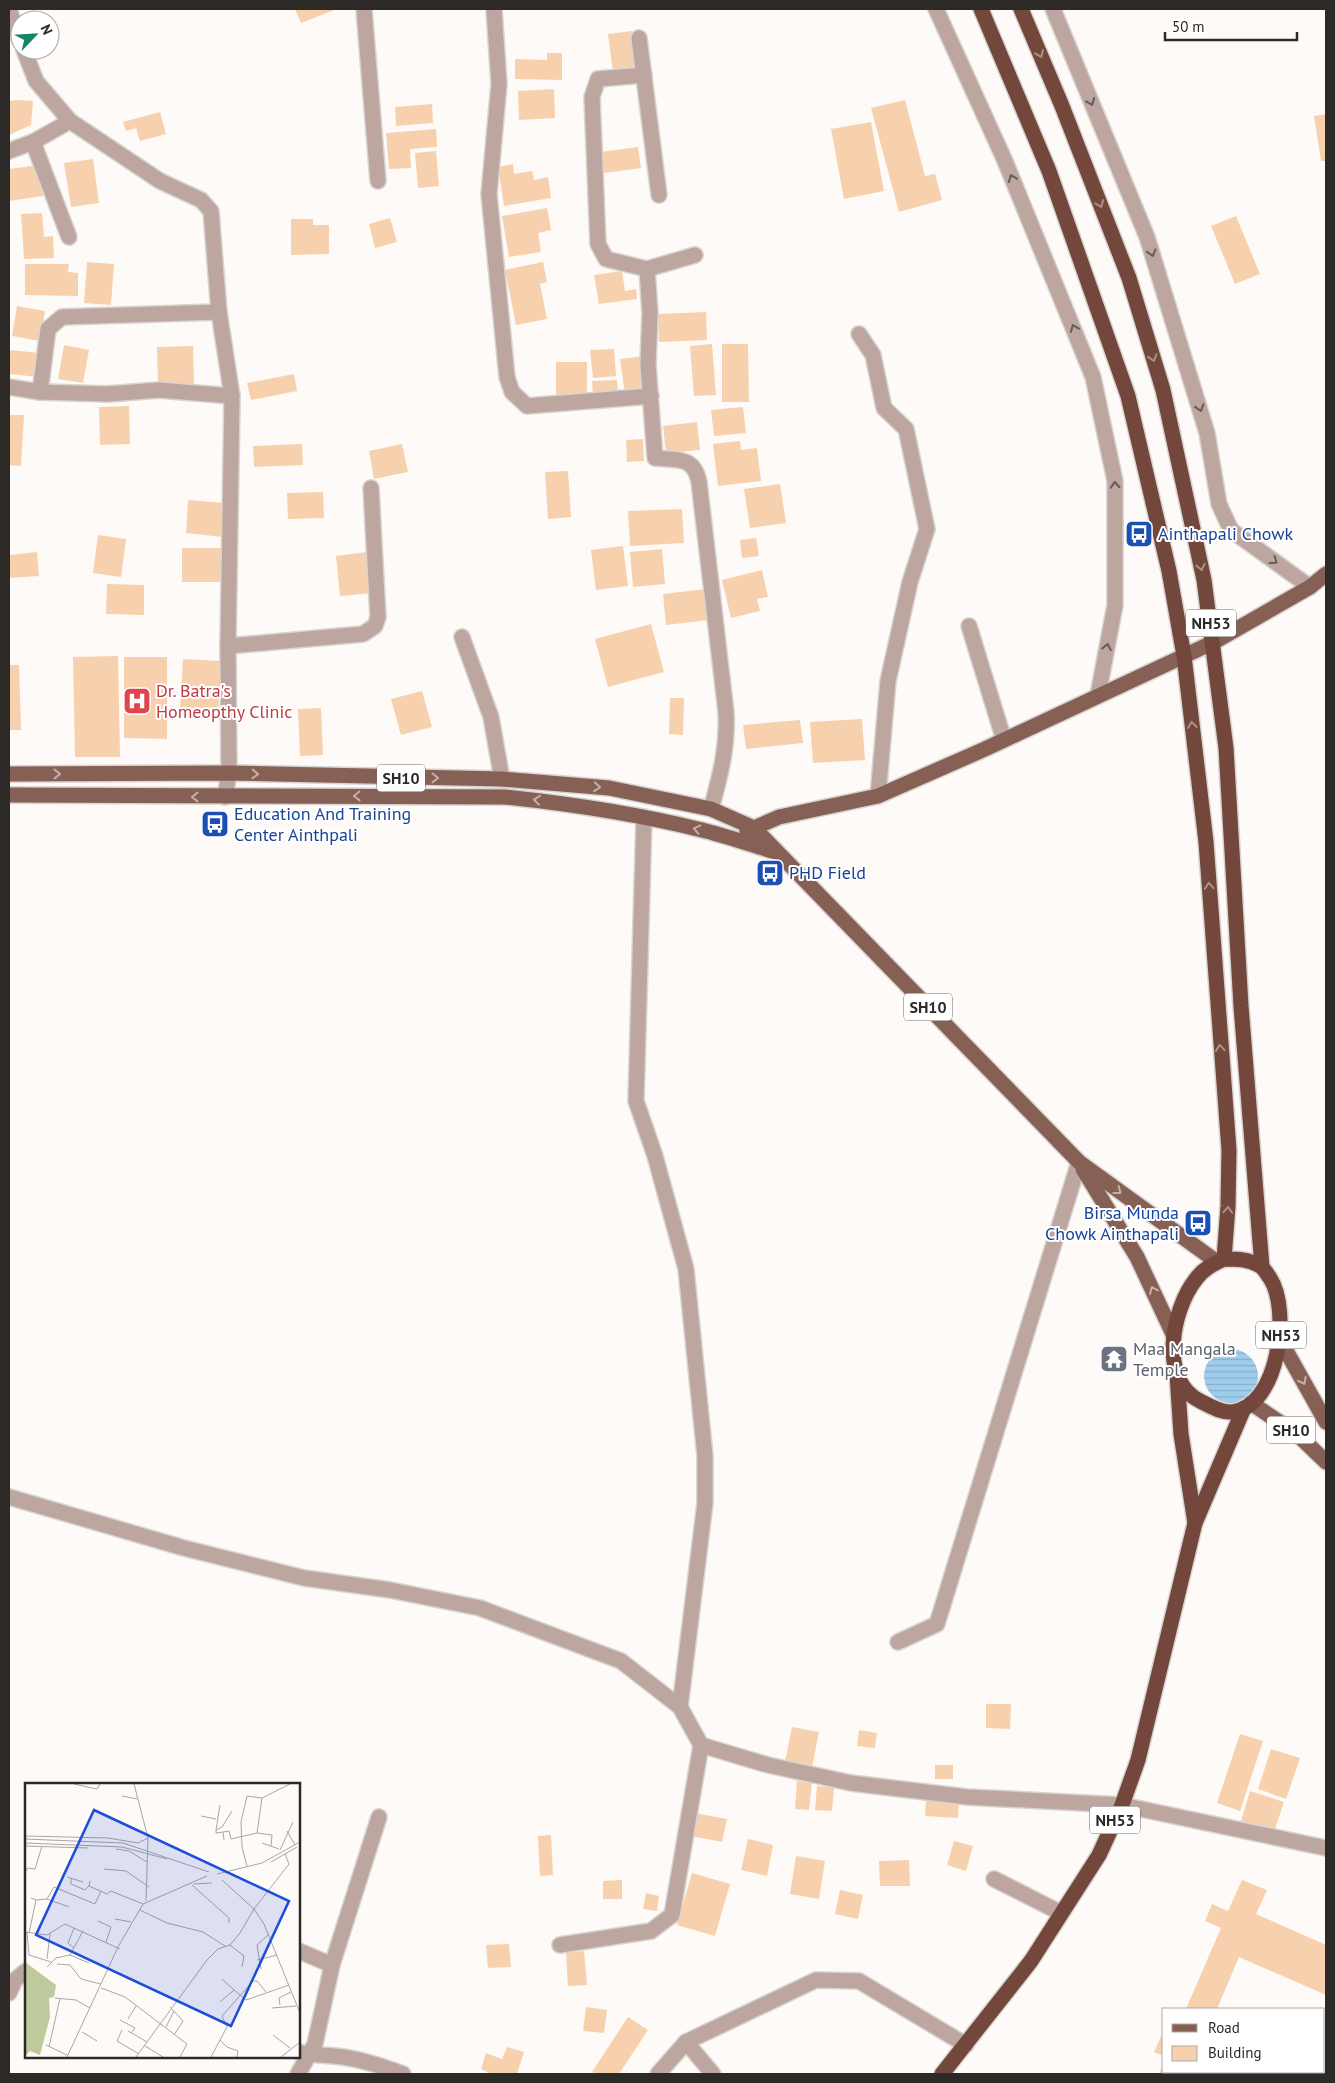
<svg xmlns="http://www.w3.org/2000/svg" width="1335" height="2083" font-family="'PT Sans',sans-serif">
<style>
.water{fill:url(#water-rules)}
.building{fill:#f7d1ad}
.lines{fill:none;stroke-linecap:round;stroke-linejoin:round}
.minor-casing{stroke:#d8d4d1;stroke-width:18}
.major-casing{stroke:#d8d4d1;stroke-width:18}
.highway-casing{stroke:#d8d4d1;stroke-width:18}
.minor{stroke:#bda6a0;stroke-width:15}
.major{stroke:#876055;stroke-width:15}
.highway{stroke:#73473b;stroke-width:15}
.oneway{stroke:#ab9189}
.oneway2{stroke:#665b57}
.oneway3{stroke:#c3b0aa}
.labels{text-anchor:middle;stroke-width:4;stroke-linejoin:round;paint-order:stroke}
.shield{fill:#fff;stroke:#6b6967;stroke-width:1}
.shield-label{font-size:16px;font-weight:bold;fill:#2c2926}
.transit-label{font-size:18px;fill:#164399;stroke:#fff;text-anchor:start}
.health-label{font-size:18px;fill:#be3a42;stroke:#fff;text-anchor:start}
.worship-label{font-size:18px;fill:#5b616d;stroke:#fff;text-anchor:start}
.inset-road{fill:none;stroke:#aaa6a3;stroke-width:1}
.view{fill:#1d4ed8;fill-opacity:0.15;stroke:#1d4ed8;stroke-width:2.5}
.inset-edge{fill:none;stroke:#2c2926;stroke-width:2.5}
</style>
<defs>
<pattern id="water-rules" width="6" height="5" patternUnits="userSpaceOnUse" patternTransform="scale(1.25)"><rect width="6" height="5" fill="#9fcdeb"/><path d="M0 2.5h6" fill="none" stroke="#89b0c9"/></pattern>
</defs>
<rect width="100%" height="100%" fill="#fefaf7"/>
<circle class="water" cx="1231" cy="1376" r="27"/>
<g class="building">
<path d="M295,9H337L301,23Z"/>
<path d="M632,31L637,70L613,72L608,34Z"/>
<path d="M547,53H562V80L515,79V59L547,60Z"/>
<path d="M554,89L555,118L519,120L518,91Z"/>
<path d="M16,100L33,101L31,125L9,135V101Z"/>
<path d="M905,100L925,176L935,174L942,200L899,212L871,108Z"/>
<path d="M432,104L433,123L396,126L395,107Z"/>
<path d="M160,112L166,134L140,141L136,128L126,131L123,122Z"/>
<path d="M1326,114V161H1321L1314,116Z"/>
<path d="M871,122L884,191L844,199L831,129Z"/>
<path d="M436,129L437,147L410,149L411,168L389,169L386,133Z"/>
<path d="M638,147L641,168L604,173L601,152Z"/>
<path d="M436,151L439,186L418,188L415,153Z"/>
<path d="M93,159L99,203L71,207L64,163Z"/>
<path d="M513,164L514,174L532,171L534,180L548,177L551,198L504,206L498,167Z"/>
<path d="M39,165L43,196L9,201V169Z"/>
<path d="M547,208L551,230L538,233L541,252L509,257L502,216Z"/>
<path d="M42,213L44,237L53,236L54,258L24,259L21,214Z"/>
<path d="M1236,216L1260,274L1235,284L1211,226Z"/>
<path d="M390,218L397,242L375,248L369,224Z"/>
<path d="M291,219H313V225H329V254L291,255Z"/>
<path d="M87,262L114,264L111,305L84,303Z"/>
<path d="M543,262L547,282L540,284L547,319L516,325L505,270Z"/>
<path d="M25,264H69L68,272L78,273V296L25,295Z"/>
<path d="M622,271L625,291L636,289L637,299L599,304L594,275Z"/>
<path d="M17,306L45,311L40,341L12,336Z"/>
<path d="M706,312L707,340L659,342L658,314Z"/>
<path d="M712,344L716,395L694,396L690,346Z"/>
<path d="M722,344H748L749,402H722Z"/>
<path d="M64,345L89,350L83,383L58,379Z"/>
<path d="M193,346L194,385H158L157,347Z"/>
<path d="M614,349L616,376L593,378L590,350Z"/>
<path d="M9,350L41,353L39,377L9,374Z"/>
<path d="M644,356L648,391L625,394L620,359Z"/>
<rect x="556" y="362" width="31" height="37"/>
<path d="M294,374L297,391L251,400L247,383Z"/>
<path d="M617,380L618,394L593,396L592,381Z"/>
<path d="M129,406L130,444L100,445L99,407Z"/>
<path d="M743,407L746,433L714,436L711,410Z"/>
<path d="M9,415H24L21,466L9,465Z"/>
<path d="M697,422L700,450L666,453L663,426Z"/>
<path d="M643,439L644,461L627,462L626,440Z"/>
<path d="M740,441L741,450L757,448L761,481L718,486L713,444Z"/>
<path d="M302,444L303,465L254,467L253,446Z"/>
<path d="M402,444L408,472L374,479L369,451Z"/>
<path d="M568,471L571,517L548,519L545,472Z"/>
<path d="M780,484L786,523L750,528L744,489Z"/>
<path d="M323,492L324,518L288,519L287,493Z"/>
<path d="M188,500L225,503L223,537L186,533Z"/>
<path d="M682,509L684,543L630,546L628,511Z"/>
<path d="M98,535L126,539L121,577L93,573Z"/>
<path d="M756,538L759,556L742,558L740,540Z"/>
<path d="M623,546L628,586L596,590L591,550Z"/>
<path d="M182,548H227L226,582H182Z"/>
<path d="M662,549L665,584L633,587L630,552Z"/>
<path d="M37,552L39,576L9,578V555Z"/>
<path d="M367,552L372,593L340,596L336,556Z"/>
<path d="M762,570L768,597L757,599L760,611L731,618L722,580Z"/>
<path d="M107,584L144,585V615L106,614Z"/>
<path d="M706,589L709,620L666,625L663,594Z"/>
<path d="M651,624L664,672L608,687L595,639Z"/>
<path d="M118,656L120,757H75L73,657Z"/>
<path d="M124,657H167V739L124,738Z"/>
<path d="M183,659L221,661L218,711L180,708Z"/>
<path d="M9,665H19L21,730H9Z"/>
<path d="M422,691L432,727L401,735L391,699Z"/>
<path d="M670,698H684L683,735L669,734Z"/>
<path d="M321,708L323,755L300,756L298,709Z"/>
<path d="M862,719L865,760L813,763L810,722Z"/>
<path d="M800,720L803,743L746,749L743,725Z"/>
<path d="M986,1704H1011L1010,1729L986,1728Z"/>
<path d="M792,1727L819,1732L812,1767L785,1762Z"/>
<path d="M859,1730L877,1733L875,1748L857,1746Z"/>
<path d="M1240,1734L1263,1741L1240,1811L1217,1803Z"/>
<path d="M1271,1749L1300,1758L1286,1799L1258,1789Z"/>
<rect x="935" y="1765" width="18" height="14"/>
<path d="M797,1781L812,1783L809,1810L795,1809Z"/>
<path d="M817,1786L834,1788L832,1811L815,1810Z"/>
<path d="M1250,1791L1284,1802L1274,1832L1241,1821Z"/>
<path d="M926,1798L959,1800L958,1818L925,1816Z"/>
<path d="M695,1813L727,1819L722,1842L691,1836Z"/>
<path d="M551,1835L553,1875L540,1876L538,1836Z"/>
<path d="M748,1839L773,1845L767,1876L741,1870Z"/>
<path d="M954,1841L973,1846L966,1871L947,1865Z"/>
<path d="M796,1856L825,1861L819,1899L790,1894Z"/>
<path d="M909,1860L910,1886H880L879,1861Z"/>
<path d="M692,1873L730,1884L715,1936L677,1925Z"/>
<path d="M622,1880V1899H603V1881Z"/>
<path d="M1242,1880L1267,1890L1256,1914L1326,1945V1995L1239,1957L1217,2009H1186L1221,1928L1205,1921L1212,1904L1228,1911Z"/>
<path d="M840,1890L863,1895L858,1919L835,1914Z"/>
<path d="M646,1893L659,1896L657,1911L643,1909Z"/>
<path d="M509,1944L511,1967L488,1968L486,1945Z"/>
<path d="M584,1951L587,1985L568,1986L566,1953Z"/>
<path d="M586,2007L607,2010L604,2033L583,2031Z"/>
<path d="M628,2017L648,2030L619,2074H596L592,2072Z"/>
<path d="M1164,2030V2056L1154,2052Z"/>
<path d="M507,2047L524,2052L517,2074H491L481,2069L486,2053L502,2059Z"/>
<path d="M1164,2062V2072H1190L1189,2074H1159Z"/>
</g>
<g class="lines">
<defs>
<g id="minor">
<path d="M9,9L20,41"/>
<path d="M364,9L378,181"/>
<path d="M494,9L499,84L489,194L507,377L512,392L527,406L651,396"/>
<path d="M936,9L1005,161L1093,377L1115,481V605L1098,695"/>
<path d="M1053,9L1147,237L1207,433L1219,504L1231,530L1310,587"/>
<path d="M639,38L659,195"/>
<path d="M24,50L36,81L70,121L160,181L201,200L211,211L219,312L232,396L228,646L229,773L225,797"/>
<path d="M644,75L598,79L592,97L598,244L606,259L647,269"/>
<path d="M33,142L69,237"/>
<path d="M9,151L33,142L70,121"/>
<path d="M695,255L647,269L650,313L648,365L655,458C677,460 694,456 699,482L726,712C728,746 720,777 711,809"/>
<path d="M859,334L873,355L884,408L906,429L927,529L910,582L888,681L878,796"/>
<path d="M9,387L40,392L108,394L159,390L232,396"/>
<path d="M40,392L48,329L62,317L219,312"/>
<path d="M969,626L1004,740"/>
<path d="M462,637L491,717L502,779"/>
<path d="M228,646L363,634L375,626L378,617L371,488"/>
<path d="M644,817L636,1101L655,1156L686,1269L705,1456V1503L680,1707"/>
<path d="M9,1497L184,1548L304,1578L390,1590L480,1608L621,1661L680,1707L701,1745L768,1765L851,1783L967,1797L1122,1805L1326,1848"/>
<path d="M898,1642L937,1624L1079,1162"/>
<path d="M994,1879L1061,1913"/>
<path d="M560,1945L651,1931L672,1915L701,1745"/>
<path d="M332,1965L379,1817"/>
<path d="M9,1993L15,1980L26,1971"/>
<path d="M686,2042L713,2074"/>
<path d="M299,2052C311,2056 321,2054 334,2056C357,2058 382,2066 403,2074"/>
<path d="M298,2074L315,2044L332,1965L299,1951"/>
<path d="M658,2074L686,2042L816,1980L859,1981L966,2045"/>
</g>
<g id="major">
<path d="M9,774L229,773L502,779L609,788L711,809L754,828L1079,1162L1217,1262"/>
<path d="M9,795L505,797C572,804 637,814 702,830C727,836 751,845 776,852"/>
<path d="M747,831L779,817L878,796L985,749L1214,642L1310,587L1326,574"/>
<path d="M1083,1169L1137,1257L1173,1334"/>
<path d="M1280,1340L1326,1422"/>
<path d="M1251,1403L1297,1434L1326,1462"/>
</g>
<g id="highway">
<path d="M981,9L1049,171L1128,396L1169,571L1184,656L1206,842L1229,1150L1228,1206L1224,1259"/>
<path d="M1021,9L1062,106L1129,278L1163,390L1204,580L1226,748L1241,1006L1262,1267"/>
<path d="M1224,1259C1237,1259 1249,1259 1260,1266C1264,1268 1267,1274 1270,1278C1291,1310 1279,1407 1232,1412C1221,1413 1210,1406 1200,1401C1158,1380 1172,1309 1196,1279C1203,1269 1213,1264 1224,1259Z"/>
<path d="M1177,1375L1181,1434L1195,1523"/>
<path d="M942,2074L1031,1961L1099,1855L1122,1805L1138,1760L1195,1523L1244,1408"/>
</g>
</defs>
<use href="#minor" class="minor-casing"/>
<use href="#major" class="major-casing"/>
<use href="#highway" class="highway-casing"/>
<use href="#minor" class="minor"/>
<use href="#major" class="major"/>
<use href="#highway" class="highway"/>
</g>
<defs><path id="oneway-chevron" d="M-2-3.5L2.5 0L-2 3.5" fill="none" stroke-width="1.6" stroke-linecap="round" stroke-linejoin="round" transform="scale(1.25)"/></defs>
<g class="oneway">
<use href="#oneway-chevron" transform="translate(1040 54) rotate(67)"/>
<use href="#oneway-chevron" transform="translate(1100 204) rotate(69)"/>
<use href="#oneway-chevron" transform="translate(1153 358) rotate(73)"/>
<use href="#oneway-chevron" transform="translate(1201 567) rotate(78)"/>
<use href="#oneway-chevron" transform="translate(1192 725) rotate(-97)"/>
<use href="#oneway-chevron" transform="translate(1209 886) rotate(-94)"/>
<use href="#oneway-chevron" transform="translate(1220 1048) rotate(-95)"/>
<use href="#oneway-chevron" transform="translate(1228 1210) rotate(-86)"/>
</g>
<g class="oneway2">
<use href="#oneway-chevron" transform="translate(1091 102) rotate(68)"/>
<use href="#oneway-chevron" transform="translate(1012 178) rotate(-112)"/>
<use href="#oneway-chevron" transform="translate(1152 253) rotate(73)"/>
<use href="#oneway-chevron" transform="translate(1074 328) rotate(-112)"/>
<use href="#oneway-chevron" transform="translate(1200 408) rotate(73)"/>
<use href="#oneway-chevron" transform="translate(1115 485) rotate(-93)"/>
<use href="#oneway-chevron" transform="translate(1274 561) rotate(36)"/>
<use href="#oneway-chevron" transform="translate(1107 647) rotate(-79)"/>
</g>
<g class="oneway3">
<use href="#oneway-chevron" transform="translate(57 774)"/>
<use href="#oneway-chevron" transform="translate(255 774) rotate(2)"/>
<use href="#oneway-chevron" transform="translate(435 778) rotate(1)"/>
<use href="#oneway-chevron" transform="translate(597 787) rotate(5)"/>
<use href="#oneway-chevron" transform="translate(357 796) rotate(179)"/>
<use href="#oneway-chevron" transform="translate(195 797) rotate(-180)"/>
<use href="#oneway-chevron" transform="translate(537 800) rotate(-174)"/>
<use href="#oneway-chevron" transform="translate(697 829) rotate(-167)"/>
<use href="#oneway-chevron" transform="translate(1118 1191) rotate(37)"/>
<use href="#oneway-chevron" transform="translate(1153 1290) rotate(-115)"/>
<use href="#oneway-chevron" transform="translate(1303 1381) rotate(62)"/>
</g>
<defs>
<symbol id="bus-square" viewBox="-11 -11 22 22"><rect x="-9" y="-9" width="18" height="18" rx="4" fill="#1a4fb4" stroke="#fff"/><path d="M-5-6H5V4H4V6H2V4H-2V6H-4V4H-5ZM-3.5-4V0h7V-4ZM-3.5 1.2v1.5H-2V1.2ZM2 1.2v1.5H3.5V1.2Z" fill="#fff"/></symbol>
<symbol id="hospital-square" viewBox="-11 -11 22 22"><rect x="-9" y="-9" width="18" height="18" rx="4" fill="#e0444e" stroke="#fff"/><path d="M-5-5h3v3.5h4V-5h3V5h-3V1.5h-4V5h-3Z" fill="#fff"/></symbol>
<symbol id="temple-square" viewBox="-11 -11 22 22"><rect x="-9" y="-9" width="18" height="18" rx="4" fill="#6b7280" stroke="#fff"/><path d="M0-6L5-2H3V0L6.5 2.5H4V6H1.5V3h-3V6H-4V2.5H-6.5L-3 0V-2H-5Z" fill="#fff"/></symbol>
</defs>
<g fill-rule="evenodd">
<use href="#bus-square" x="1123" y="518" width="32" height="32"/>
<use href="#hospital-square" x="121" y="685" width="32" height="32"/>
<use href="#bus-square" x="199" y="808" width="32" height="32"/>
<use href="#bus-square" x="754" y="857" width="32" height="32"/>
<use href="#bus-square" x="1182" y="1207" width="32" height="32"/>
<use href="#temple-square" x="1098" y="1343" width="32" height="32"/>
</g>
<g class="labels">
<g class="shield">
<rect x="1186" y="609.5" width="50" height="27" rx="4"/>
<rect x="377" y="764.5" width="48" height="27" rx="4"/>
<rect x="904" y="993.5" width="48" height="27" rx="4"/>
<rect x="1256" y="1321.5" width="50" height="27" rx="4"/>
<rect x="1267" y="1416.5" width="48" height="27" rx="4"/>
<rect x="1090" y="1806.5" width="50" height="27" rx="4"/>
</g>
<g class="shield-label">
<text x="1211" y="629">NH53</text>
<text x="401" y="784">SH10</text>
<text x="928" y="1013">SH10</text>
<text x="1281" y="1341">NH53</text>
<text x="1291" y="1436">SH10</text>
<text x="1115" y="1826">NH53</text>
</g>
<g class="transit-label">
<text x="1158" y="540">Ainthapali Chowk</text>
<text x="234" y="820">Education And Training<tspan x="234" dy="21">Center Ainthpali</tspan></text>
<text x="789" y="879">PHD Field</text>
<text x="1179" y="1219" text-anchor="end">Birsa Munda<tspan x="1179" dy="21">Chowk Ainthapali</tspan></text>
</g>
<g class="health-label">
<text x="156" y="697">Dr. Batra's<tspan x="156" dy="21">Homeopthy Clinic</tspan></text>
</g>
<g class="worship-label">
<text x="1133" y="1355">Maa Mangala<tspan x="1133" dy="21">Temple</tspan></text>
</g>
</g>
<g transform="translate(25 1783)">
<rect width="275" height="275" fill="#fefaf7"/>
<path d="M0,179L31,202L29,214L24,215L25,234L15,272L5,268L0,273Z" fill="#beca9c"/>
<path class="inset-road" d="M49,1L72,6L75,1M109,1L123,55L121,118M97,13L112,16M195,22L191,47V50L198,49L199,57M176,33L191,36M191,47L197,44L207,28M262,48L270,62M198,49L204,48L206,56L232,50L247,52L246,63M232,50L237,15M0,53L83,55L113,60L123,55M0,56L98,60L184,89M0,60L97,64L142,76M237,60L254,66M0,63L63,65M91,66L104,68L122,79M255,67L268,39M246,79L272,64M222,83L217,64L216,39L222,13L237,15L265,1M79,86L101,88L124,104M0,89L3,85L10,86L17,63M192,91L237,80L275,59M42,94L58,99M46,95V101L60,107L64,103M197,97L229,126L239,141L275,230M65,98L64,103L82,111L86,108L118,121M169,101L187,100M167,102L204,135V140M22,116L44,124M11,117L22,116L29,104L70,121L76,108M115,127L142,140L178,149L200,163M90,136L106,139M73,138L86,144L81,159M0,149L22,152L40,141L95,166M2,149L4,172L26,179M4,150L11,117L6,115M205,162L219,173L217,184M49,165L43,160L49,145M45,172L64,180M22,176L25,151M232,177L252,172M32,181L45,182L56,196L76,201M22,184L31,175L45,172L58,148M236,186L232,162L243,152M197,196L209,207M76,205L100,214L162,261L155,274M30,215L51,217L65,225M195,219L209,207L221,217L264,202M255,222L254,215L266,209M145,224L158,238L149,252M247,225L271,223M103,236L111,223M95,237L110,245L106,250M141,244L149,228M97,247L92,258L114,271M103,248L122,259M57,249L72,258M248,252L265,265M195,257L202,264L213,268L212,274M21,262L42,272M120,263L138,274M24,264L35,215M42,274L93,164L118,121L182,93M111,274L182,177L193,166L205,162L215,150L229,126L264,81L260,71M186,274L202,244L197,233L228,198H232L241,209M256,274L275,259"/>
<path class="view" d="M69,27L264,118L206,243L11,152Z"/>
<rect width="275" height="275" class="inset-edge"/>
</g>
<rect width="1335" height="2083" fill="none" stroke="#2c2926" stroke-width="20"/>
<rect x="1162" y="2008" width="162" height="65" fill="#ffffff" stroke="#aba9a8"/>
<rect x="1172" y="2024" width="25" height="8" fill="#876055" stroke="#aba9a8"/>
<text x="1208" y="2033" font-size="15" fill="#2c2926">Road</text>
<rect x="1172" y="2046" width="25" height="15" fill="#f7d1ad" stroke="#aba9a8"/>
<text x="1208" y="2058" font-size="15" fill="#2c2926">Building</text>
<g transform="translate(35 35) rotate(65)"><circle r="24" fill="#ffffff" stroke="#aba9a8"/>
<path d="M0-4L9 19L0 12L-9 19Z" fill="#128767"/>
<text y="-8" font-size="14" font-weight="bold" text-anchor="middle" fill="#2c2926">N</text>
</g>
<path d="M1165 32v8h132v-8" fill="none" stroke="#2c2926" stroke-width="2.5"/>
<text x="1172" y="32" font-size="15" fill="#2c2926" stroke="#ffffff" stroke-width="4" paint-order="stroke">50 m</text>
</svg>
